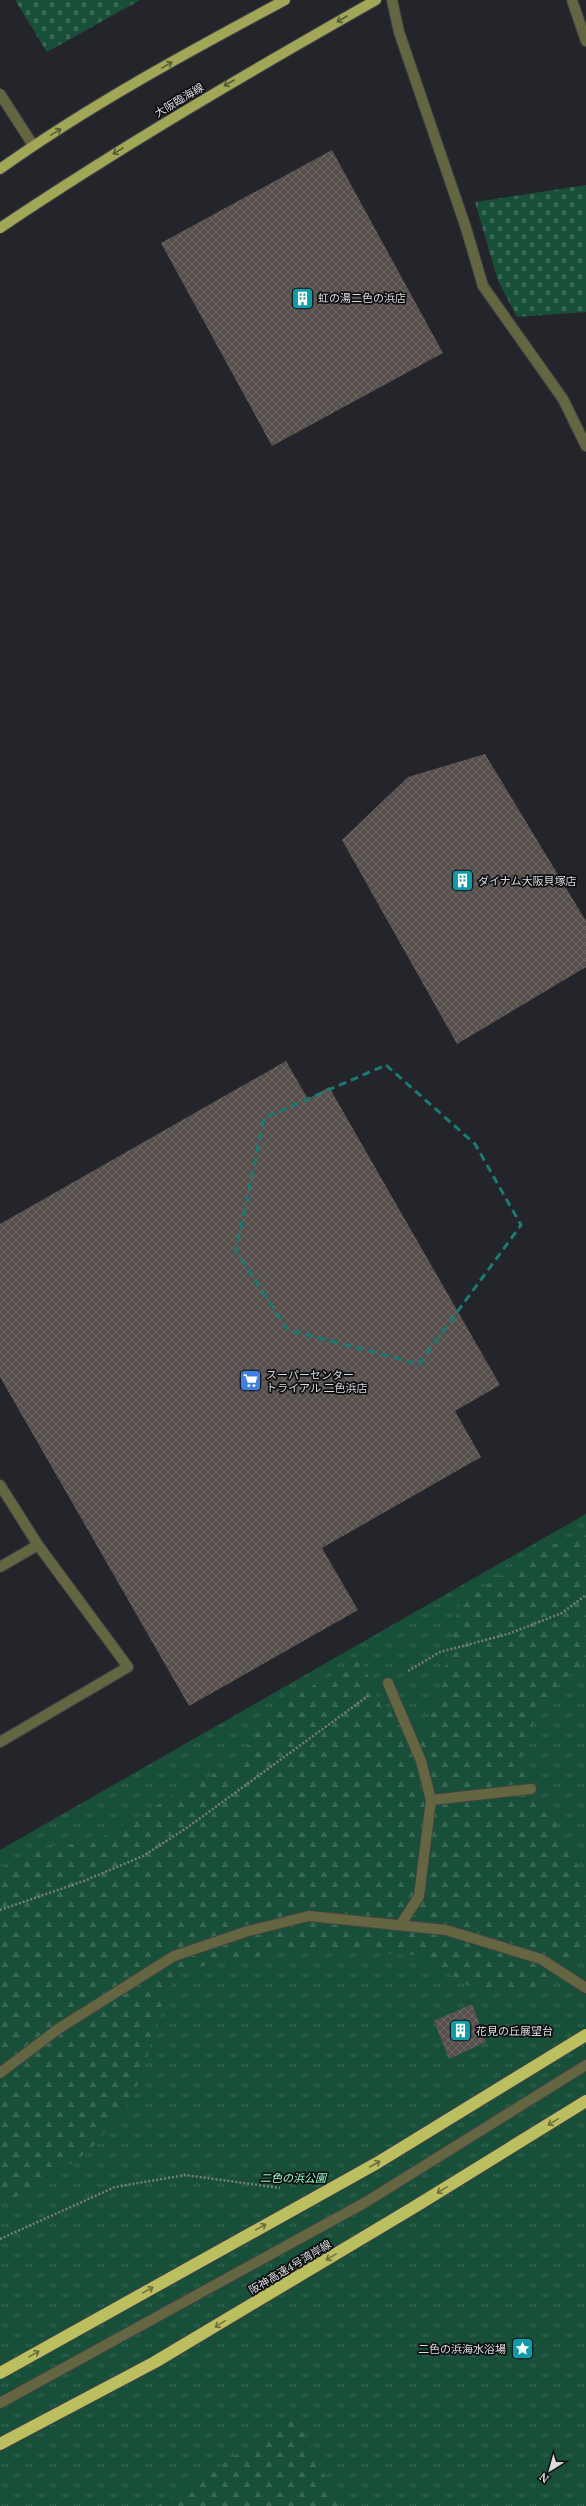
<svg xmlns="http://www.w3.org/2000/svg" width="586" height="2506" font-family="'PT Serif','Noto Sans JP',serif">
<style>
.grass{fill:url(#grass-tufts)}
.forest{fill:url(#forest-firs)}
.cemetery{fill:url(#cemetery-stones)}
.building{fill:url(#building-cross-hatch)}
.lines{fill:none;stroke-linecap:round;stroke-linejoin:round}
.minor-casing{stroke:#414248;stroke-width:12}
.major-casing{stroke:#414248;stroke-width:12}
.highway-casing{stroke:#414248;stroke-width:14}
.path{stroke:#7a7b80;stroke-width:2.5;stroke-dasharray:2 2;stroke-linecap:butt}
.minor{stroke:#646641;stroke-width:10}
.major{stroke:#a2a657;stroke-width:10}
.highway{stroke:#bbbf5f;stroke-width:12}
.highway-bridge-casing{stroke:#414248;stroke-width:14;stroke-linecap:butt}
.highway-bridge{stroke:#bbbf5f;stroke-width:12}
.oneway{stroke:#585a34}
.oneway2{stroke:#6d703c}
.marked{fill:none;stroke:#197b74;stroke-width:3;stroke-dasharray:8 5;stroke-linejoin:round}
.labels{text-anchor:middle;stroke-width:3.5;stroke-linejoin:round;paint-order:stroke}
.street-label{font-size:11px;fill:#dbdce0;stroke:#0e0f11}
.poi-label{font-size:11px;fill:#dbdce0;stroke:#0e0f11;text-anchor:start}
.park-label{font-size:11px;font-style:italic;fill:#94fcca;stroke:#0e0f11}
</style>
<defs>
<pattern id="grass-tufts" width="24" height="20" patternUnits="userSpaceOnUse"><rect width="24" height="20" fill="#184f38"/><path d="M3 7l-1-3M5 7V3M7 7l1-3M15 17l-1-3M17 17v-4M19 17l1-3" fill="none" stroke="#396854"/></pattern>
<pattern id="forest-firs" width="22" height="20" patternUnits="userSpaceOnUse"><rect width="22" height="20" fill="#184f38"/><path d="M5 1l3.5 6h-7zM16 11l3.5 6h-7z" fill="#396854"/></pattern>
<pattern id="cemetery-stones" width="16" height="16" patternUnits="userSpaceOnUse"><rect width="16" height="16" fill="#184f38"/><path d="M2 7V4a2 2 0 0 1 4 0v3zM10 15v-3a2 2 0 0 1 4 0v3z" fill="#396854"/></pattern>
<pattern id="building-cross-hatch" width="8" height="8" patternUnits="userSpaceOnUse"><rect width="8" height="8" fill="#564f4c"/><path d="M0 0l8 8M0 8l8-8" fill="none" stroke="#6e6866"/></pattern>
</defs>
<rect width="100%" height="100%" fill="#24252b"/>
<path class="grass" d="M586,1514V2506H0V1850Z"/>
<g class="forest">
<path d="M586,1530V1663L569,1674L540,1705L518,1766L553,1817L586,1881V1954L543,1989L471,1987L416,1955L300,1949L176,1971L132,2100L89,2151L38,2186L0,2204V1869L47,1846L95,1842L179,1792L238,1761L273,1708L361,1659L381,1706L426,1729L443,1677L460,1601L548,1547Z"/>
<path d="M297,2417L339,2506H157Z"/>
</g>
<g class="cemetery">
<path d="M15,0H140L47,52Z"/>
<path d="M586,185V312L517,317L498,281L475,202Z"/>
</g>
<g class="building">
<path d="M332,150L443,353L272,446L161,243Z"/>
<path d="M485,754L586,921V967L457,1044L342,840L408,777Z"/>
<path d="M286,1061L308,1099L329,1087L500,1385L455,1411L481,1457L322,1548L358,1610L189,1706L0,1377V1224Z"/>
<path d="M472,2004L486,2042L449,2059L434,2021Z"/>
</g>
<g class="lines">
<defs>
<g id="minor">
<path d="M392,0L399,32L466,228L483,286L563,399L586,446"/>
<path d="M572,0L586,41"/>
<path d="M0,94L33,145"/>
<path d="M0,1485L38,1545L0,1567"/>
<path d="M388,1683L421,1761L431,1800L419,1896L401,1924"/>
<path d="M0,1742L128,1667L38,1545"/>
<path d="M431,1800L531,1789"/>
<path d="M0,2073L58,2029L174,1956L248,1931L309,1916L446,1930L541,1959L586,1988"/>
<path d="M0,2403L366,2202L586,2065"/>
</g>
<g id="major">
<path d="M0,169C90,105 188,52 285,0"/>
<path d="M0,228C122,146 249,72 376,0"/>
</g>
<path id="highway" d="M0,2444L155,2362L416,2206L586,2101"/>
</defs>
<use href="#minor" class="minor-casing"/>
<use href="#major" class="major-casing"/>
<use href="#highway" class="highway-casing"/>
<g class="path">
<path d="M408,1671L440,1652L508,1634L562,1613L586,1595"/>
<path d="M0,1910L84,1881L143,1856L188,1827L368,1696"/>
<path d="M0,2239L115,2187L185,2175L280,2188"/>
</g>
<use href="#minor" class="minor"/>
<use href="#major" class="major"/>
<use href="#highway" class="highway"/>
<defs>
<path id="highway-bridge" d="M0,2373L377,2163L586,2035"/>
</defs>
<use href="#highway-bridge" class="highway-bridge-casing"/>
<use href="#highway-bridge" class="highway-bridge"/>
</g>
<defs><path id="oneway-shaft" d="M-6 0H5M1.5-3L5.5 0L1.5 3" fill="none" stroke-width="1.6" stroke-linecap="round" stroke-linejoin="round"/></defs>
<g class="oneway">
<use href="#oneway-shaft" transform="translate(342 19) rotate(150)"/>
<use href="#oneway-shaft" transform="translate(167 65) rotate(-31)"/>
<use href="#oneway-shaft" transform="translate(229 83) rotate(150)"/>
<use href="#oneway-shaft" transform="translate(56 132) rotate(-31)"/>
<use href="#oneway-shaft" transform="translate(118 151) rotate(149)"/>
</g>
<g class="oneway2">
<use href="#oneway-shaft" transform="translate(553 2122) rotate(148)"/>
<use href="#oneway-shaft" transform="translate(375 2164) rotate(-30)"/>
<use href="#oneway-shaft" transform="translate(442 2190) rotate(148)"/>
<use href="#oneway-shaft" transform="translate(261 2227) rotate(-29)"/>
<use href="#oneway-shaft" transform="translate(331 2257) rotate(149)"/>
<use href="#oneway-shaft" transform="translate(148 2290) rotate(-29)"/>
<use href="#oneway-shaft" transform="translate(220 2324) rotate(149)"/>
<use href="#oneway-shaft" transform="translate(34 2354) rotate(-29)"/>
</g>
<path class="marked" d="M386,1065L475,1144L521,1225L419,1364L288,1330L236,1251L264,1118Z"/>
<defs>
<symbol id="building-square" viewBox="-11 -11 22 22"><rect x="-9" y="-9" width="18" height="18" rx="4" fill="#0f9aa8" stroke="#0e0f11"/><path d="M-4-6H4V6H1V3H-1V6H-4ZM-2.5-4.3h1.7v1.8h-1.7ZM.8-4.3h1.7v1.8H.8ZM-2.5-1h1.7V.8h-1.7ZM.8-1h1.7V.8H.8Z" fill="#fff"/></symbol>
<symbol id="supermarket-square" viewBox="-11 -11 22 22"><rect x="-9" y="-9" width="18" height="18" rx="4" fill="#3f7fe0" stroke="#0e0f11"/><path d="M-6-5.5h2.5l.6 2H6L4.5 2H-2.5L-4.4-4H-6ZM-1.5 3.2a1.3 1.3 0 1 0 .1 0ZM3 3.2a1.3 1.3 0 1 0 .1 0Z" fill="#fff"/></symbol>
<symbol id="sight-square" viewBox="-11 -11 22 22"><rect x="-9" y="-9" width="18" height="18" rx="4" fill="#0f9aa8" stroke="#0e0f11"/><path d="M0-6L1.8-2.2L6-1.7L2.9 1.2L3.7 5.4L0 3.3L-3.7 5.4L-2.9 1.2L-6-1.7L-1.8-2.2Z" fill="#fff"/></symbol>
</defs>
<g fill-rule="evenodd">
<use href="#building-square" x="290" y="286" width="25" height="25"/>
<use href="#building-square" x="450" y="868" width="25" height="25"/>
<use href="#supermarket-square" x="238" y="1368" width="25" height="25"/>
<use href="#building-square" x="448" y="2018" width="25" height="25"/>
<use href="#sight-square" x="510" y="2336" width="25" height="25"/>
</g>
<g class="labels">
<g class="street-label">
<text transform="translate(179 100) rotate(-31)" y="4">大阪臨海線</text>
<text transform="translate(290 2267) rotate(-31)" y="4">阪神高速4号湾岸線</text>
</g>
<g class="poi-label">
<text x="318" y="302">虹の湯二色の浜店</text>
<text x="478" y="885">ダイナム大阪貝塚店</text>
<text x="266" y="1379">スーパーセンター<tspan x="266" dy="13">トライアル 二色浜店</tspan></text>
<text x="476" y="2035">花見の丘展望台</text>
<text x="506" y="2353" text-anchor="end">二色の浜海水浴場</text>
</g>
<g class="park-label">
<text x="293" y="2182">二色の浜公園</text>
</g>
</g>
<g transform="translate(550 2470) rotate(217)" stroke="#0e0f11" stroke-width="3" paint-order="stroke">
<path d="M0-3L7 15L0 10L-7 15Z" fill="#dbdce0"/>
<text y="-6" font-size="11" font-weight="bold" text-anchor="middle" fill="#dbdce0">N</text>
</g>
</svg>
